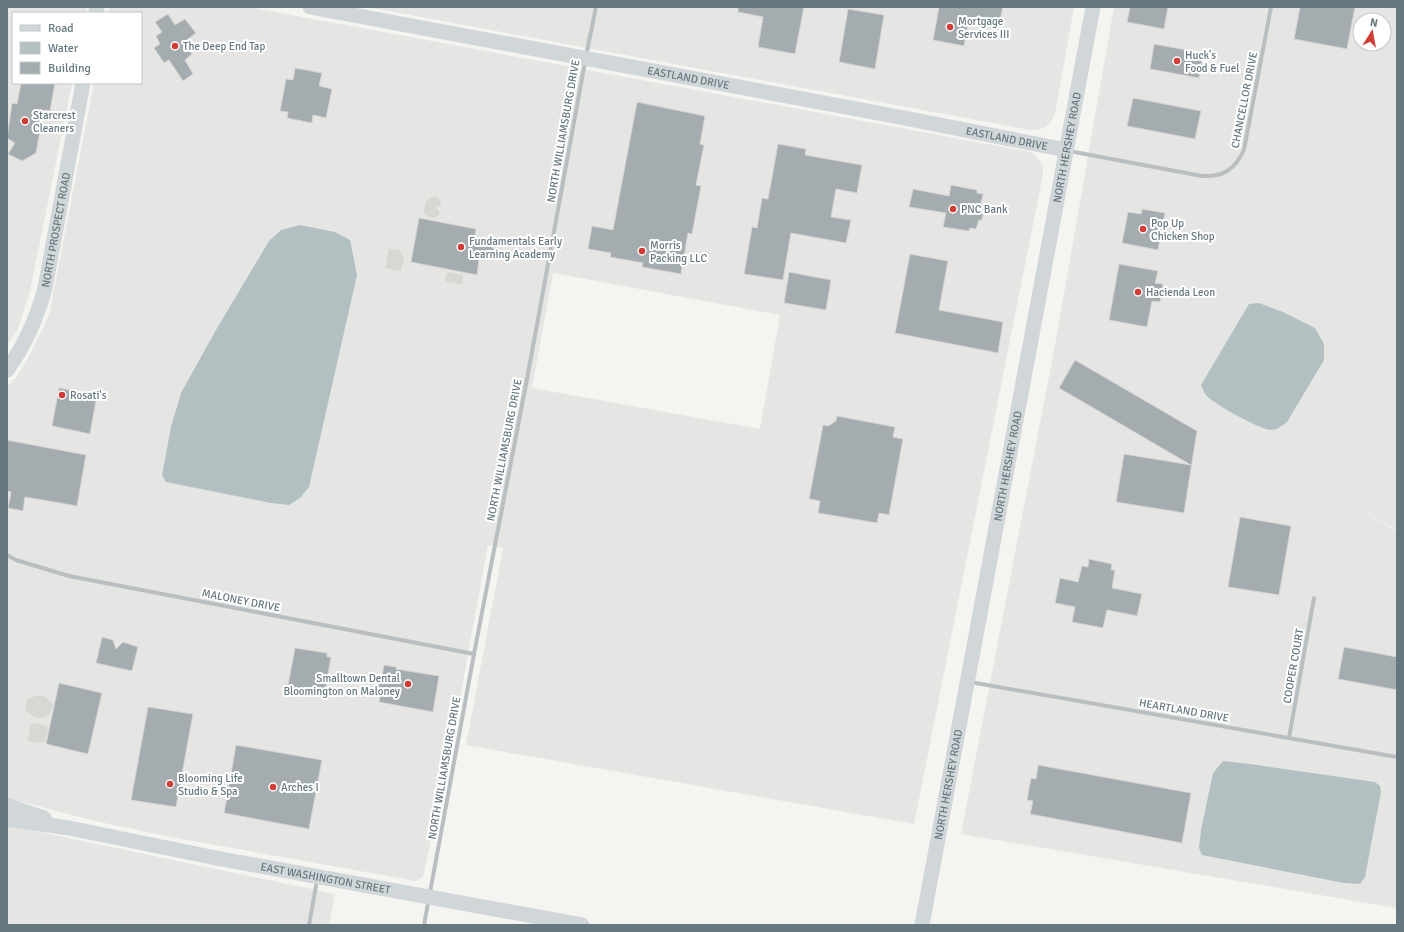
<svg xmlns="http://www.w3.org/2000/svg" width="1404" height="932" font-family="Signika,sans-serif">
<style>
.built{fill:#e5e5e4;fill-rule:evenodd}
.green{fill:#d5d9d1}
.water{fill:#b2c0c2}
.building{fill:#a4acb0;stroke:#d6d5d4}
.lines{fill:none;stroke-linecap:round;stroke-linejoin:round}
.street{stroke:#b9bfc1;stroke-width:4}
.secondary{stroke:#d1d6d9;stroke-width:15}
.poi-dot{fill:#d03d36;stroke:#fff;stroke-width:1.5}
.labels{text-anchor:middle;stroke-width:4;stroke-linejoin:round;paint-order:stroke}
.poi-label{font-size:11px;fill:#66787f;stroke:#fff;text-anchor:start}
.street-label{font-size:11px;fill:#66787f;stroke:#fff}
</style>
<rect width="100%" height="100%" fill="#f4f4f1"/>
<g class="built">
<path d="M7,7H87L85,13H13V83H72L30,291L18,329L7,345Z"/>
<path d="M109,7H248L1030,152L1036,156L1043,166V174L914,824L466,745L503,548L488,545L451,747L423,877L416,881L176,838L95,821L7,798V387L17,376L30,355L49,315L94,83H141V13H108ZM553,273L780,315L760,429L532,388Z"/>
<path d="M367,7H1074L1055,114L1051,122L1045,127L1041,129L1030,130Z"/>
<path d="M1114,7H1397V530L1296,474L1397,531V908L961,834L1056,340ZM1360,20H1384V44H1360Z"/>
<path d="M7,825L335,894L329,925H7Z"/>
</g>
<g class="green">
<path d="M433,196L438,197L441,202V205L436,208L439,211V215L434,218L427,216L424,212L426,201Z"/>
<path d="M389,249L399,250L404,257L401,271L385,268Z"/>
<path d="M449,272L462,275L463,277V283L460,284L447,282L445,279L446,275Z"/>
<path d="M39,695L44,696L53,704L50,714C36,720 36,720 25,709L27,699Z"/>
<path d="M34,723L46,725L48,728L45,741L43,743L29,741L28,739L30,726Z"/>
</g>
<g class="water">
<path d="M300,225L335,232L350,240L357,275L309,487L300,498L289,505L271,503L166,482L162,475L171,427L181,393L216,330L269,241L281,230Z"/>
<path d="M1259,303L1283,312L1315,328L1324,344V360L1287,422C1283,425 1277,430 1271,430C1261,430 1214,404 1207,396C1204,394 1203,388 1201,385L1249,304Z"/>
<path d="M1223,761L1250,764L1375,782L1380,786L1381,792L1365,877L1360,884L1344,883L1202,855L1199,848L1201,830L1213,773Z"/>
</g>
<g class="building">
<path d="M738,7H804L795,54L758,47L763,17L738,12Z"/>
<path d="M939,7H1003L1000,20L980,17L974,23L968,24L964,46L933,40Z"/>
<path d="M1130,7H1168L1164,29L1127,22Z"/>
<path d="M1300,7H1355L1347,49L1294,39Z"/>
<path d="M848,9L884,15L875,69L839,62Z"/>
<path d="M168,14L175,25L185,19L196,33L184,42L192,54L185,60L193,74L183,81L169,60L164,63L154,48L160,44L156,36L162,32L155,22Z"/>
<path d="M1154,44L1203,53L1199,78L1150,69Z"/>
<path d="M295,68L322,73L319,86L332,89L326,118L313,115L312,123L287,118L288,112L280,111L286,79L293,80Z"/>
<path d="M21,83H55L50,111L44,110L36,153L22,161L8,154L15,143L7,138L12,103L17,104Z"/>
<path d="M1133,98L1201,111L1195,139L1127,126Z"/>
<path d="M637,102L705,116L700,144L704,145L696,185L701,186L692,234L688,233L681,274L642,267L643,263L610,257L611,253L588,249L592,226L613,230Z"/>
<path d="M778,144L806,149L805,155L862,165L857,193L836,189L831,217L851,220L846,243L791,233L783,280L744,274L752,227L757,228L762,198L768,199Z"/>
<path d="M951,185L977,190V193L983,194L981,204L985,205L982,220H979L976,229L970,228L969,231L943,227L946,213L909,207L913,189L949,196Z"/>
<path d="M1142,209L1165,213L1158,250L1122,243L1128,212L1141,214Z"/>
<path d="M419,218L476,229L474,241L488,244L494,249L492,256L479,260L477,275L411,262Z"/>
<path d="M910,254L948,261L939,310L1003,322L998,353L895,333Z"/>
<path d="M1119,264L1158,271L1155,283L1163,284L1160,302L1152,301L1147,327L1109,320Z"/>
<path d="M789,272L831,280L826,310L784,303Z"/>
<path d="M1075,360L1197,431L1184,513L1116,502L1124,454L1191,465L1059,388Z"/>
<path d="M59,388L97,395L90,434L52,426Z"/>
<path d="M837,416L895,427L893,437L903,439L889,515L879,513L877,523L818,513L820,501L809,499L823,425L828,426L836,421Z"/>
<path d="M7,440L86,455L77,506L25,497L23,511L8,508L11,492L7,491Z"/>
<path d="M1240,517L1291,526L1279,595L1228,587Z"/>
<path d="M1089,559L1112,564L1111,570H1115L1112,588L1142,594L1137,616L1107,610L1103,628L1072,622L1075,607L1055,603L1060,578L1078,582L1082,566L1088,567Z"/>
<path d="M102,637L113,640L116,649L123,642L138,647L132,671L96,663Z"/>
<path d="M1344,647L1397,657V690L1338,679Z"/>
<path d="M295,648L327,653V657H331L325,692L320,691V694L292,689V686L288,685Z"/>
<path d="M384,665L396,667V669L439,676L433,712L379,702L381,692L377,691L380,676H382Z"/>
<path d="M59,683L102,693L88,754L46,744Z"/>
<path d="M148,707L193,714L176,807L131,800Z"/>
<path d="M236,745L322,760L309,829L224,813Z"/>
<path d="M1038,765L1191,793L1182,843L1030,814L1033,801L1027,800L1031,778L1036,779Z"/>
</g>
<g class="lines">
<g class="street">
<path d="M586,56L596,7"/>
<path d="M1069,151L1202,176C1224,177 1235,169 1244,150L1271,7"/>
<path d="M7,555L16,560L69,576L474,654"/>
<path d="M970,682L1397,757"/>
<path d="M1289,738L1314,598"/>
<path d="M309,925L317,880"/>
<path d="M424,925L474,654L527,379L585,62"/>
</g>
<g class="secondary">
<path id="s1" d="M310,7L889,115L1066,150"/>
<path d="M96,13L97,7"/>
<path id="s2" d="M7,370C25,345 37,318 45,288L83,83"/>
<path d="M7,805L44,818"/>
<path id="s3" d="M7,819L69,828L216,858L582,925"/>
<path id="s4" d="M922,925L1093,7"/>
</g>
</g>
<g class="poi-dot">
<circle cx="950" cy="27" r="4"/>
<circle cx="175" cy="46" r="4"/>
<circle cx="1177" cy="61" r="4"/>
<circle cx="25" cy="121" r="4"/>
<circle cx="953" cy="209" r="4"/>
<circle cx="1143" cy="229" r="4"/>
<circle cx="461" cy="247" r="4"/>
<circle cx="642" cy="251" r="4"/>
<circle cx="1138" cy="292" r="4"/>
<circle cx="62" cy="395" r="4"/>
<circle cx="408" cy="684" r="4"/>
<circle cx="170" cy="784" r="4"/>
<circle cx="273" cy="787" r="4"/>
</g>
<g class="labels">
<g class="poi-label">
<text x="958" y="25">Mortgage<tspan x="958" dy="13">Services III</tspan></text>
<text x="183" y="50">The Deep End Tap</text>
<text x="1185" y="59">Huck's<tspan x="1185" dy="13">Food &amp; Fuel</tspan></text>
<text x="33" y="119">Starcrest<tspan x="33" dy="13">Cleaners</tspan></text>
<text x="961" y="213">PNC Bank</text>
<text x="1151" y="227">Pop Up<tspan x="1151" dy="13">Chicken Shop</tspan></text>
<text x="469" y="245">Fundamentals Early<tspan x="469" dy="13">Learning Academy</tspan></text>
<text x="650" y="249">Morris<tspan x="650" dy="13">Packing LLC</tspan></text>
<text x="1146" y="296">Hacienda Leon</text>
<text x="70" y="399">Rosati's</text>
<text x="400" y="682" text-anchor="end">Smalltown Dental<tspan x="400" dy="13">Bloomington on Maloney</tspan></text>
<text x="178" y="782">Blooming Life<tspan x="178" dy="13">Studio &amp; Spa</tspan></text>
<text x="281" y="791">Arches I</text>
</g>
<g class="street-label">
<text dy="4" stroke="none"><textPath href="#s1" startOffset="385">EASTLAND DRIVE</textPath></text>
<text transform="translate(1244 100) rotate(-79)" y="4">CHANCELLOR DRIVE</text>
<text transform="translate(563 131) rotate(-80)" y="4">NORTH WILLIAMSBURG DRIVE</text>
<text dy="4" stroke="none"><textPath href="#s1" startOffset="709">EASTLAND DRIVE</textPath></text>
<text dy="4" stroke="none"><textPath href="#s4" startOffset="791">NORTH HERSHEY ROAD</textPath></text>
<text dy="4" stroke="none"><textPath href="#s2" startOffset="150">NORTH PROSPECT ROAD</textPath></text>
<text transform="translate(504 450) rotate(-79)" y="4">NORTH WILLIAMSBURG DRIVE</text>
<text dy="4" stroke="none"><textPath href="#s4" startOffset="467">NORTH HERSHEY ROAD</textPath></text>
<text transform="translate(241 600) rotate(11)" y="4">MALONEY DRIVE</text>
<text transform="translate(1293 666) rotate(-80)" y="4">COOPER COURT</text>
<text transform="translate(1184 710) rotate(10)" y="4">HEARTLAND DRIVE</text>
<text transform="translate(444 768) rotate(-80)" y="4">NORTH WILLIAMSBURG DRIVE</text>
<text dy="4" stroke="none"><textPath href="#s4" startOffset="143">NORTH HERSHEY ROAD</textPath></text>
<text dy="4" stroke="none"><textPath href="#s3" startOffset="324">EAST WASHINGTON STREET</textPath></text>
</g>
</g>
<rect width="1404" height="932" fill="none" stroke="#66787f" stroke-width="16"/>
<rect x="12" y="12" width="130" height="72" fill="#ffffff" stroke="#c2c9cc"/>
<rect x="20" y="25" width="20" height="6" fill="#d1d6d9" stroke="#c2c9cc"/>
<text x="48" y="32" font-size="12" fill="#66787f">Road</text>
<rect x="20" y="42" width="20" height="12" fill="#b2c0c2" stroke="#c2c9cc"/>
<text x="48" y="52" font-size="12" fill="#66787f">Water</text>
<rect x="20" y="62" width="20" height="12" fill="#a4acb0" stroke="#c2c9cc"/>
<text x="48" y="72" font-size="12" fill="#66787f">Building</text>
<g transform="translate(1372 32) rotate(11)"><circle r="19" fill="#ffffff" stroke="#c2c9cc"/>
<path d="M0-3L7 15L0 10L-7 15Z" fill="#d03d36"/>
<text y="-6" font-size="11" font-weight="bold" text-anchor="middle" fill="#66787f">N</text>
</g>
</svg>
